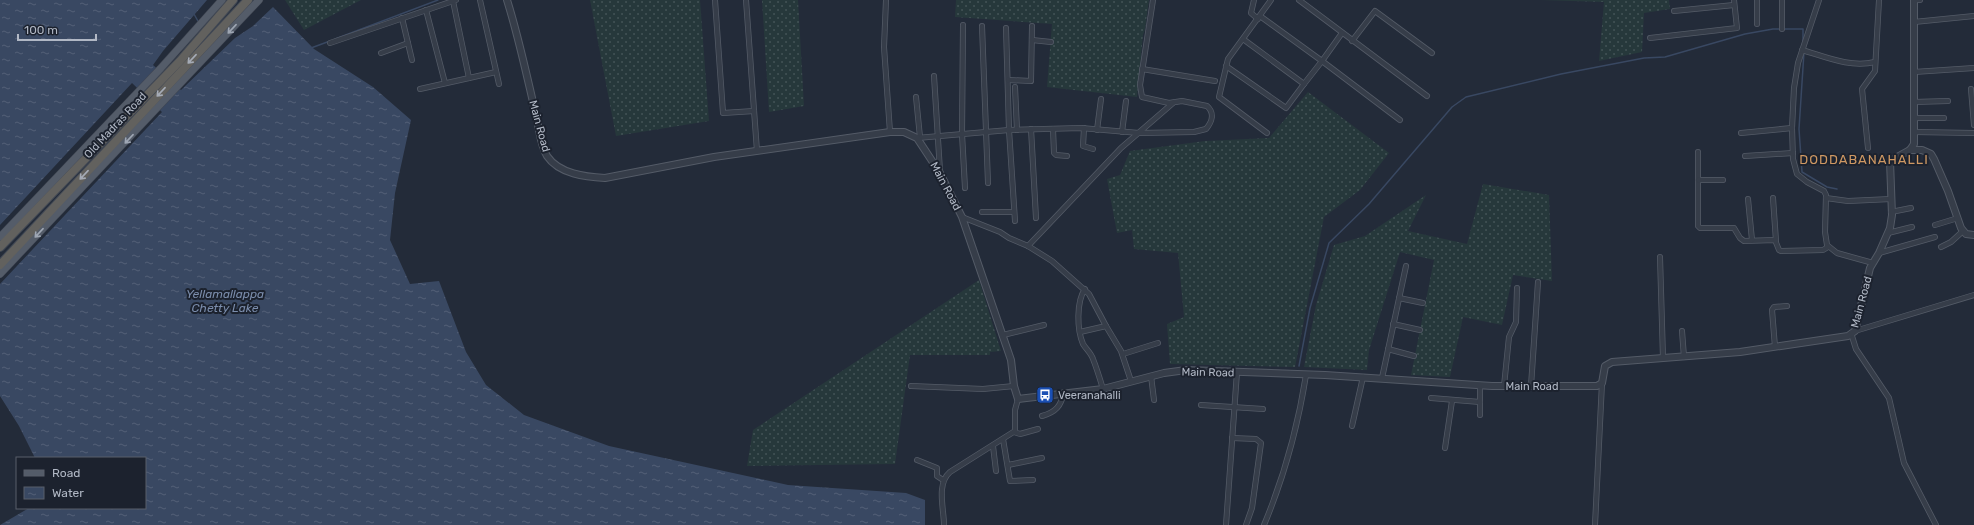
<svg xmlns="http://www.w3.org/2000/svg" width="1974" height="525" font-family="Rubik,sans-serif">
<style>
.grass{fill:url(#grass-dots)}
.water{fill:url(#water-ripples)}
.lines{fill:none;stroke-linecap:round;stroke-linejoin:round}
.stream{stroke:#394862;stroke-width:1.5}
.minor-casing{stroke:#545b67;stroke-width:6}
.tertiary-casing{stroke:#545b67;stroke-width:8}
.primary-casing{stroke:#404652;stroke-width:8}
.trunk-casing{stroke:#414854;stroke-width:10}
.minor{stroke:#363d49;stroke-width:4.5}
.tertiary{stroke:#363d49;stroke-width:6}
.primary{stroke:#545c69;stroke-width:7}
.trunk{stroke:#62615e;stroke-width:8}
.oneway{stroke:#9ea6b3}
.oneway2{stroke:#a5abb6}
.labels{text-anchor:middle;stroke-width:4;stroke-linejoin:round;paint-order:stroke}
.street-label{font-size:11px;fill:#b1b8c5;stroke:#1c222e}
.poi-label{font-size:11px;fill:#b1b8c5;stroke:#1c222e;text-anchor:start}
.water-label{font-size:12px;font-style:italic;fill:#7b8dac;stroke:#1c222e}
.quarter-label{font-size:13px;letter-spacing:1px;fill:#ce9863;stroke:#1c222e}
</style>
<defs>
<pattern id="grass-dots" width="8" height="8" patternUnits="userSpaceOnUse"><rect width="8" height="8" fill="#26383b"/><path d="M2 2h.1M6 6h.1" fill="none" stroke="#435356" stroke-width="1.8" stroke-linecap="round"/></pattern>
<pattern id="water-ripples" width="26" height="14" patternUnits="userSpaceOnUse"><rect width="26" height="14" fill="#394862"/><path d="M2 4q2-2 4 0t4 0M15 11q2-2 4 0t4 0" fill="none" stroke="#536077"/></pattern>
</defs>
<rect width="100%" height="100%" fill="#232b39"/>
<g class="grass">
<path d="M285,0H361L304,30Z"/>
<path d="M590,0H700L709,121L616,136Z"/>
<path d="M762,0H798L804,106L769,112Z"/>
<path d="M956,0H1149L1145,29L1143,35L1137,97L1047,87L1052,24L955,17Z"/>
<path d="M1541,0H1669L1670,9L1644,13L1642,52L1599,61L1604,2Z"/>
<path d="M1308,92L1389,153L1360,190L1324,217L1295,367L1170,364L1167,324L1184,317L1178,253L1134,249L1132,230L1117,233L1107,179L1120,175L1130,151L1205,141L1269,138Z"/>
<path d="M1483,184L1549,195L1552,281L1513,275L1502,325L1463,317L1450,377L1411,375L1434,260L1400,252L1369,350L1367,370L1304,367L1316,305L1334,245L1365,236L1426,195L1408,231L1467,244Z"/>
<path d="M979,280L1001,351L990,352V355H910L895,464L747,466L753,430Z"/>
</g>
<path class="water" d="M0,0H207L163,51L153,65L181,90L235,38L253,26L273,7L314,49L373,87L411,120L395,193L390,240L410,284L439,281L466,352L486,385L524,415L609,446L788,485L906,493L925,500V525H0L29,508H145V458H35L19,426L0,396V284L162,112L132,83L0,225Z"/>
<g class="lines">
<g class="stream">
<path d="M194,14L199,23"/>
<path d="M335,39L438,0"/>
<path d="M311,48L330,41"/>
<path d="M1804,52L1799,129L1802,172L1827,187L1837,189"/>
<path d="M1299,366L1310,308L1329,243L1369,204L1452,107L1466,97L1561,74L1644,58L1665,57L1745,34L1773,29H1803V41"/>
</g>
<defs>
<g id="minor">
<path d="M480,0L499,84"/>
<path d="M715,0L723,113L754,111"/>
<path d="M746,0L757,151"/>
<path d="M886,0L884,47L890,132"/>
<path d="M1254,0L1251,13L1258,19"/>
<path d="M1299,0L1427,96"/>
<path d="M1757,0V24"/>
<path d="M1782,0V29"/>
<path d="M1819,0L1798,63L1794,88L1792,128L1793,159L1797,174L1807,182L1824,191L1826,195L1825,232L1827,245L1837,253L1873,263"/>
<path d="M1914,0H1920"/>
<path d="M453,1L469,78"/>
<path d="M426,10L445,83"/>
<path d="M1674,11L1734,5"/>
<path d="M1260,16L1322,61L1342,33"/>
<path d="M402,18L412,60"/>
<path d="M1914,22L1974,16"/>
<path d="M963,25L962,134L965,188"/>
<path d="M982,26L988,183"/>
<path d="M1006,28L1009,130L1015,221"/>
<path d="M1650,38L1737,28L1734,0"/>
<path d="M1032,40L1051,42"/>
<path d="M1352,41L1375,11L1432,53"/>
<path d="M330,43L456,0"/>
<path d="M1802,50C1826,57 1850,68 1875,62"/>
<path d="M381,53L408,43"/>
<path d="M1226,66L1286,108L1304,84L1243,39"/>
<path d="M1142,69L1215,81"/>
<path d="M1914,72L1974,68"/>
<path d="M934,76L940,171"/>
<path d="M1008,80L1031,81L1032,26"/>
<path d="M1304,84L1322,61L1400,120"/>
<path d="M1015,87L1017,130"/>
<path d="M420,89L496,72"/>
<path d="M1971,89L1974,125"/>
<path d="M916,97L920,137"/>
<path d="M1914,102L1948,101"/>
<path d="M1914,118H1944"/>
<path d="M1084,128L1083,146L1093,149"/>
<path d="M1031,129L1036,218"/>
<path d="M1053,129L1054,153L1056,155L1067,156"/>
<path d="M1097,130L1101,99"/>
<path d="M1122,132L1126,101"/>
<path d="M1914,132L1974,133"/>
<path d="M1267,133L1219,97L1228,59L1271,0"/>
<path d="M1741,133L1792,128"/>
<path d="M917,138L1009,130L1081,128L1139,133L1194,132L1206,129C1212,122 1215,113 1207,106L1182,101L1169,103L1142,97L1140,85L1153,0"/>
<path d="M1868,148L1862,89L1875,71L1879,0"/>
<path d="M1698,152V226L1700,228H1734L1740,238L1744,241L1775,240L1779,250L1781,251L1823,250L1828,247"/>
<path d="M1745,156L1793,153"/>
<path d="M1698,180H1723"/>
<path d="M1773,198L1776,241"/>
<path d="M1826,198L1848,201L1891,199"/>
<path d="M1748,199L1752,240"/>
<path d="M982,212H1014"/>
<path d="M1891,212L1911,208"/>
<path d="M962,217L1000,232L1009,238L1028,246L1052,261L1089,294L1106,326"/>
<path d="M1935,225L1958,218"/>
<path d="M1888,233L1912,227"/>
<path d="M1028,246L1121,148L1173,103"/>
<path d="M1941,247L1951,242L1963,231"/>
<path d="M1879,253L1935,237"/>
<path d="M1660,257L1663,358"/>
<path d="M1085,289C1076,302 1077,330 1083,344C1086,349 1091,353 1093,359C1097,369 1100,379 1103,389"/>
<path d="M1399,298L1423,303"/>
<path d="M1393,324L1420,330"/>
<path d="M1682,331L1684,357"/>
<path d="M1855,331L1974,295"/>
<path d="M1080,332L1106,326L1121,351L1131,381"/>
<path d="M1851,333L1856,349L1889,398L1904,463L1936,525"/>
<path d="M1003,335L1044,325"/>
<path d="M1775,347L1772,310L1774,307L1787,306"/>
<path d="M1388,349L1414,356"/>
<path d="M1123,354L1158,343"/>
<path d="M1151,376L1154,400"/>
<path d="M1382,378L1406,266"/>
<path d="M911,386L983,389L1014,386"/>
<path d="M1504,386L1509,337L1516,322L1517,288"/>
<path d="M1531,386L1538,282"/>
<path d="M1431,398L1480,402"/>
<path d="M1201,405L1263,409"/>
<path d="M1480,415V385"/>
<path d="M1042,416C1056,412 1061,406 1064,392"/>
<path d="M1352,426L1363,377"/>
<path d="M1014,432L1020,434L1038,429"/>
<path d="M1232,438L1256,439L1261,443L1252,508L1246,525"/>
<path d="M1003,439L1010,481L1033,480"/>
<path d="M993,446L996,471"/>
<path d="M1445,448L1452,401"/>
<path d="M917,460L937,468V476L943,480"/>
<path d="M1008,465L1042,458"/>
<path d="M944,525C944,509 936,484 950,472L1015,431V410L1018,399"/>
<path d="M1226,525L1237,372"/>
<path d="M1264,525C1284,477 1298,426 1306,375"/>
<path d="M1595,525L1602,383"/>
</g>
<g id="tertiary">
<path d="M507,0C519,38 527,77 536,115C539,127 540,145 547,156C559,174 586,177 605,178L714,157L890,132H904L917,138L940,173L962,217L1011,360L1014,386L1018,399L1103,389L1164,373L1186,370L1325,375L1492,386H1597L1602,383L1605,366L1612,362L1740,352L1848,336L1855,331L1870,268L1879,253L1890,228L1892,215L1890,161L1910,150L1914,144V0"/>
<path d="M1910,150H1922L1931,154L1934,159L1948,191L1961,228L1966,234L1974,235"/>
</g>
<g id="primary">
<path d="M0,237L161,68L222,0"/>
<path d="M0,274L259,0"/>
</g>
<g id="trunk">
<path d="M0,247L180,61L233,0"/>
<path d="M0,265L248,0"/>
</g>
</defs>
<use href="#minor" class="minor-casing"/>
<use href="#tertiary" class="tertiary-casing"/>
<use href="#primary" class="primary-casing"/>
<use href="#trunk" class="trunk-casing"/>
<use href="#minor" class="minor"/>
<use href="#tertiary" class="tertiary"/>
<use href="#primary" class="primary"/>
<use href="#trunk" class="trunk"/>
</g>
<defs><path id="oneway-shaft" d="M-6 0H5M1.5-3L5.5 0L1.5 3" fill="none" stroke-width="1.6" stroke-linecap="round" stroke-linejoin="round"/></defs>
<g class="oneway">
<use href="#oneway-shaft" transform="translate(232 29) rotate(133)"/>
<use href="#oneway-shaft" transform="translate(129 139) rotate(133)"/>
<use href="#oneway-shaft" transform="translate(39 233) rotate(133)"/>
</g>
<g class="oneway2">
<use href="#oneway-shaft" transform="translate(192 59) rotate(133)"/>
<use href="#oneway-shaft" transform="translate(161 92) rotate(133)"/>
<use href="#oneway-shaft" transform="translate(84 175) rotate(133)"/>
</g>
<defs>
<symbol id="bus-square" viewBox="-11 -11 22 22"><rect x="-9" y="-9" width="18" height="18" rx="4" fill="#1a4fb4" stroke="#1c222e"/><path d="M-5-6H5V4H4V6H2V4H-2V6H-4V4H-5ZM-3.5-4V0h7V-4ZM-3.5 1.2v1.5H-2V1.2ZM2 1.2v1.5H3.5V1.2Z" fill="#fff"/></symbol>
</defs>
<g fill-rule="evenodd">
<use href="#bus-square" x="1035" y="385" width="20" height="20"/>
</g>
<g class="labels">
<g class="street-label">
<text transform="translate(115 125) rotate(-47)" y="4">Old Madras Road</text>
<text transform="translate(540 126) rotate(75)" y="4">Main Road</text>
<text transform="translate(946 186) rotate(62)" y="4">Main Road</text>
<text transform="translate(1861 302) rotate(-75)" y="4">Main Road</text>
<text transform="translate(1208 372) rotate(1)" y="4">Main Road</text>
<text x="1532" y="390">Main Road</text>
</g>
<g class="poi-label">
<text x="1058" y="399">Veeranahalli</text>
</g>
<g class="water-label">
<text x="225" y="298">Yellamallappa<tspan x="225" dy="14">Chetty Lake</tspan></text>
</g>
<g class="quarter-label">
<text x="1864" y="164">DODDABANAHALLI</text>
</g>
</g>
<rect x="16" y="457" width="130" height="52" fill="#1c222e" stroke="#585e6a"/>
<rect x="24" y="470" width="20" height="6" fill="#545c69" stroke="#585e6a"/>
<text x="52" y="477" font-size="12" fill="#b1b8c5">Road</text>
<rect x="24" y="487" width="20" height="12" fill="url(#water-ripples)" stroke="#585e6a"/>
<text x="52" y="497" font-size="12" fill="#b1b8c5">Water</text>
<path d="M18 34v6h78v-6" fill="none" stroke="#b1b8c5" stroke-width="2"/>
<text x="24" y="34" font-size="12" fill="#b1b8c5" stroke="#1c222e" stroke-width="3" paint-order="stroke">100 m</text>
</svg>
